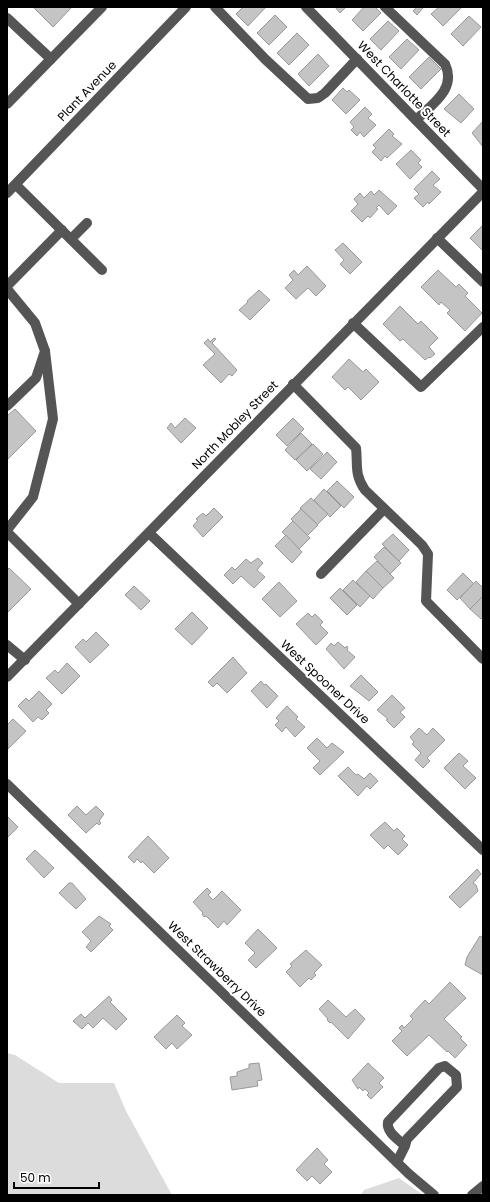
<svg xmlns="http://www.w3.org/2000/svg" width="490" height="1202" font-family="Poppins,sans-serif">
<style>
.green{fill:#dcdcdc}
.building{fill:#c4c4c4;stroke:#999}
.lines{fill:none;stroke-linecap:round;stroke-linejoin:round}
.minor{stroke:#555;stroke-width:10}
.labels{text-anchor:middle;stroke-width:4;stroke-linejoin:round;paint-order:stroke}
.street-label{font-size:12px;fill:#000;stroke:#fff}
</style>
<rect width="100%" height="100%" fill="#fff"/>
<g class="green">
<path d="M7,1053L15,1055L59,1083H114L126,1111L172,1195H7Z"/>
<path d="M399,1178L423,1195H361L364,1190Z"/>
</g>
<g class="building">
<path d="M33,7H72L53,27Z"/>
<path d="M243,7H266L248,26L236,14Z"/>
<path d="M335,7H346L340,13Z"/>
<path d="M364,7H375L381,13L363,31L352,20Z"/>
<path d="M417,7H424L417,15L413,11Z"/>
<path d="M439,7H461V8L443,26L431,14Z"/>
<path d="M275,15L287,27L269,45L257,33Z"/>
<path d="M469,16L481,27L463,46L451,34Z"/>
<path d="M388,21L399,31L381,50L370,39Z"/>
<path d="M297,33L309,45L289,65L277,53Z"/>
<path d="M407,39L419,50L401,69L389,57Z"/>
<path d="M318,54L329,66L309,86L298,74Z"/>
<path d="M429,57L441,69L421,89L409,77Z"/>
<path d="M343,88L347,92L349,90L360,100L346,114L332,100Z"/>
<path d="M459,94L474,109L461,123L444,109Z"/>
<path d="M365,107L372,114L368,118L376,125L364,137L360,132L357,136L351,130L354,127L350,122Z"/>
<path d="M483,121V147L472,133Z"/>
<path d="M389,129L394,134L392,136L402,144L387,158L385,156L381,161L372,152L376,148L373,145Z"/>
<path d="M411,150L421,160L418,163L422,167L410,179L396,164Z"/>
<path d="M432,171L440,179L433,185L441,192L429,204L428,202L423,207L414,198L419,194L414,189Z"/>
<path d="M379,190L397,206L388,215L379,205L376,208L378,209L370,218L368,216L362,222L351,211L358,204L354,199L360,193L364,198L371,191L374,195Z"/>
<path d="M483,225V251L470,238Z"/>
<path d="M343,243L362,262L350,274L340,264L344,260L335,250Z"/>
<path d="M307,266L326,286L316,296L308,288L296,299L285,288L293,280L289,275L294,270L298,275Z"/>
<path d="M438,270L456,287L459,284L468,293L465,296L482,313L465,331L447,313L450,310L441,302L439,305L421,287Z"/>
<path d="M259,290L270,300L250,320L239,310L248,302L247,301Z"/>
<path d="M400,306L418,324L421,321L438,338L429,347L435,354L430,358L429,357L425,360L403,339L400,341L383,324Z"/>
<path d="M214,338L216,339L212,343L237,370L232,376L229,374L221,383L203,365L215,354L204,343L208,339L210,342Z"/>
<path d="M349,359L363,372L366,369L379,382L361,400L348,387L345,390L332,377Z"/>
<path d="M15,409L36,431L7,460V416Z"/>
<path d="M185,418L196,428L181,443L167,428L171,423L175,428Z"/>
<path d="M293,418L304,429L287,446L276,435Z"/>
<path d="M301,433L312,444L295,460L285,450Z"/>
<path d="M313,444L323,454L307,471L296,460Z"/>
<path d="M327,452L337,462L321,479L310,469Z"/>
<path d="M337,481L354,497L344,508L327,491Z"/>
<path d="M324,489L341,506L330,517L314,500Z"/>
<path d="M311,498L328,514L317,525L300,508Z"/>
<path d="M214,508L223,517L203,537L193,526L198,520L196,519L198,517L203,513L206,516Z"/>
<path d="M301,509L318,525L307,536L291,519Z"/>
<path d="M293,521L310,538L299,549L282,532Z"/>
<path d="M393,534L409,550L399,561L382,544Z"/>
<path d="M286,535L302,552L292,563L275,546Z"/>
<path d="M384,547L401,563L390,574L374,557Z"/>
<path d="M258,558L263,563L257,570L265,577L254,588L241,576L233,584L224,575L232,567L235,570L246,559L251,563Z"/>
<path d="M377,561L394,578L383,588L366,571Z"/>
<path d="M9,568L31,589L7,613V571Z"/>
<path d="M366,571L383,588L373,599L356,582Z"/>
<path d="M463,573L474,584L457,600L447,590Z"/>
<path d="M353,580L370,596L360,607L343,590Z"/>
<path d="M476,581L483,588V596L470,609L460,598Z"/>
<path d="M279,582L297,601L280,617L262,599Z"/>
<path d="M134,586L150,601L141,610L125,595Z"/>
<path d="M340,588L357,605L347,615L330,598Z"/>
<path d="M483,596V617L481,619L470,609Z"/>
<path d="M192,612L208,628L192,645L175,629Z"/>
<path d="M308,613L312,617L315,614L323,622L320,625L328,633L316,645L296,624Z"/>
<path d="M96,632L109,645L90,663L75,647L83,639L86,642Z"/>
<path d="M338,642L345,648L347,646L348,648L347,650L355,657L344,669L326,649L331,643L334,646Z"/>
<path d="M233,657L247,673L227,693L217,683L213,687L208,682Z"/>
<path d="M67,663L80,676L62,694L46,678L55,670L58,673Z"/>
<path d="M361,675L378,692L369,701L350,686Z"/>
<path d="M261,681L264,685L266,684L278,696L267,708L251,691Z"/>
<path d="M39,691L52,704L46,710L49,713L42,720L38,717L33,722L18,706L26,698L29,701Z"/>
<path d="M392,695L405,708L400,712L405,717L394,728L386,720L388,719L377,710Z"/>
<path d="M287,706L298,717L296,719L305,727L295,737L286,727L282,732L275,725L279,721L276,718Z"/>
<path d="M13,719L26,731L8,749L7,725Z"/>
<path d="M419,728L427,735L433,728L445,740L427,758L430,761L423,768L415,760L421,753L412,744L414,742L410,737Z"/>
<path d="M317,738L327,748L332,743L344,752L320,775L313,768L320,761L307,748Z"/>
<path d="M459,753L468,761L463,766L476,778L465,789L444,768Z"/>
<path d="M348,767L356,775L358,774L364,779L370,773L378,781L370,789L367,786L358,796L338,776Z"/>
<path d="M77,806L86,815L96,806L104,814L99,821L101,823L99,825L97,823L86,833L68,815Z"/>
<path d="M7,816L18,827L7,838Z"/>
<path d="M385,822L394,831L397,828L405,836L402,839L408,845L398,855L388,845L384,849L370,835Z"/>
<path d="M148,836L169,858L154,873L142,861L141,863L137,859L134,863L128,857Z"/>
<path d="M35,850L54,868L44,878L26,859Z"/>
<path d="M477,869L481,874L473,883L476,885L478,891L460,908L449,897Z"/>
<path d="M69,883H72L86,899L76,909L59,893Z"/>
<path d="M207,888L211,892L208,895L213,900L222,891L241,910L227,925L224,921L218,928L206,916L204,917L202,914L203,913L193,902Z"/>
<path d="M99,916L111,924L109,926L113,930L91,952L86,947L91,941L82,932Z"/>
<path d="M258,929L277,948L256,968L248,960L255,953L245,943Z"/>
<path d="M480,936L483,938V975L465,965L467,957Z"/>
<path d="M306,950L322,965L314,973L316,975L311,980L309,978L300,987L286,972L292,966L290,964Z"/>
<path d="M450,982L466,998L444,1019L462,1037L460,1038L467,1045L455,1058L448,1051L447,1052L429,1035L407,1056L392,1041L402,1031L399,1028L402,1025L404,1028L413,1019L410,1016L425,1000L429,1004Z"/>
<path d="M109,996L112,1000L110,1002L127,1019L116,1030L103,1018L93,1028L88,1023L82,1029L73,1021L81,1014L85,1018Z"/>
<path d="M328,1000L346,1017L355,1009L365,1019L348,1039L331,1022L330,1023L327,1020L328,1019L319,1009Z"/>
<path d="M177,1015L185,1023L182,1026L192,1035L177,1049L172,1043L166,1049L154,1037Z"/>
<path d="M259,1063L262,1080L257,1081L258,1086L232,1090L230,1077L237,1076V1072L249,1068V1064Z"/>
<path d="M368,1063L384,1078L379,1083L383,1087L371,1099L367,1095L369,1093L365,1089L363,1091L359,1087L358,1089L352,1080Z"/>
<path d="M317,1148L328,1160L324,1164L332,1172L320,1184L312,1176L307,1181L296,1170Z"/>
</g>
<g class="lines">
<g class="minor">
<path d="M215,7L265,59L308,99L318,98L325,93L357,59"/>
<path d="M306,7L483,189"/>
<path d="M385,7L445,64C457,89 432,104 416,120"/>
<path d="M7,18L51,59"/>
<path d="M7,104L102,7"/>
<path d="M16,185L102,270"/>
<path d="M7,193L186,7"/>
<path d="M437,238L483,282"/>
<path d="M71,239L87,223"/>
<path d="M7,286L62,230"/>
<path d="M7,289L35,323L45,351L36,378L7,406"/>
<path d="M353,323L421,387L483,327"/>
<path d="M293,384L356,448C358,465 354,474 365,490L422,545L428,554L426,601L483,659"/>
<path d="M7,530L33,497L53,419L45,351"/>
<path d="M7,532L79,604"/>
<path d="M149,533L483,850"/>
<path d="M321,574L384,509"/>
<path d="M7,645L25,660"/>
<path d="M7,677L483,192"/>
<path d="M7,784L409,1174L434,1195"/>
<path d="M397,1162L405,1146L407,1139L457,1087L456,1075L445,1066L439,1068L388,1122C386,1132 398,1139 405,1146"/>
<path d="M472,1195L483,1186"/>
</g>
</g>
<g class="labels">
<g class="street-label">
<text transform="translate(404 89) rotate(46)" y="4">West Charlotte Street</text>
<text transform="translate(87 91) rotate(-46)" y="4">Plant Avenue</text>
<text transform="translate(235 425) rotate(-46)" y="4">North Mobley Street</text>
<text transform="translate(325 682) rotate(43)" y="4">West Spooner Drive</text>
<text transform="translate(217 969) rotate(44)" y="4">West Strawberry Drive</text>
</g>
</g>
<rect width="490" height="1202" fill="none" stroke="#000000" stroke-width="16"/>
<path d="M14 1182v6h85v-6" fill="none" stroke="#000000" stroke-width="2"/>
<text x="20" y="1182" font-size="12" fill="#000000" stroke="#ffffff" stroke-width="3" paint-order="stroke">50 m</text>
</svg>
